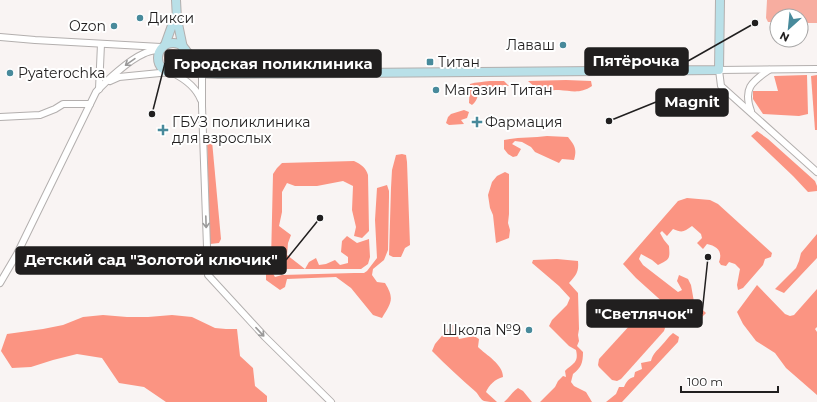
<svg xmlns="http://www.w3.org/2000/svg" width="817" height="402" font-family="Montserrat,sans-serif">
<style>
.green{fill:#f7ada0}
.forest{fill:#fb9482}
.lines{fill:none;stroke-linecap:round;stroke-linejoin:round}
.street-casing{stroke:#b3afae;stroke-width:8}
.secondary-casing{stroke:#b3afae;stroke-width:10}
.street{stroke:#fff;stroke-width:6}
.secondary{stroke:#b9e0e8;stroke-width:8}
.oneway{stroke:#9b9a9a}
.poi-dot{fill:#488a9b;stroke:#fff;stroke-width:1.5}
.labels{text-anchor:middle;stroke-width:4;stroke-linejoin:round;paint-order:stroke}
.poi-label{font-size:14px;fill:#211f1f;stroke:#fff;text-anchor:start}
.leader{fill:none;stroke:#211f1f;stroke-width:1.5}
.callout-dot{fill:#211f1f;stroke:#fff;stroke-width:1.5}
.callout{fill:#211f1f;stroke:#211f1f;stroke-width:1.5}
.callout-label{font-size:15px;text-anchor:middle;font-weight:bold;fill:#fff}
</style>
<rect width="100%" height="100%" fill="#f9f4f3"/>
<g class="green">
<path d="M767,0H817V23H801V16H777V22H768L766,18Z"/>
<circle cx="173" cy="58" r="9"/>
</g>
<g class="forest">
<path d="M807,75L808,114L799,116L763,114L753,99V91H778L774,76Z"/>
<path d="M817,75V130H815L811,76Z"/>
<path d="M566,80L591,81L592,86C580,94 572,91 559,90C555,90 550,90 546,91L543,94L528,81Z"/>
<path d="M490,81H504L509,86L500,85L494,90L484,94L481,89C476,96 479,99 472,105L469,103L470,84C476,82 483,82 490,81Z"/>
<path d="M464,110L469,112L467,118L461,120L464,124L449,125L446,123L448,117L451,114Z"/>
<path d="M757,131L768,139L815,181L817,186V191L808,192L793,176L751,136Z"/>
<path d="M547,136L568,137C575,146 577,149 574,160L562,159L559,163L535,152L531,147L522,142L515,141L512,144L521,149L517,156L513,157L508,154L504,149V140C518,137 533,138 547,136Z"/>
<path d="M207,141H212L221,239L219,243L210,244Z"/>
<path d="M402,154L406,155L407,162L410,245L405,248L401,257H393L389,255L391,188L392,170L396,155Z"/>
<path d="M354,161C361,164 366,168 368,175L369,231L362,238L354,236L356,227L352,210L353,186L343,181L317,186H295L287,183L282,192V212L279,226L291,235L288,243L287,255L305,269L309,262L316,258L319,265L326,264L335,260L340,265L348,263V257L341,252L342,241L347,236L357,243L369,239L370,257L368,264L361,269H282L275,266L271,261L273,174L277,168L282,163Z"/>
<path d="M505,172L509,174V214L508,223L510,230L509,238L496,243L493,215L490,208L488,195L492,182L497,176Z"/>
<path d="M387,185L389,191V197L388,250L384,260L373,269L372,275L377,282L385,283C395,299 391,303 382,318L373,315L351,288L336,277L287,279L285,287L280,290L266,280V272L267,268L272,272L275,277L282,275L354,273H364L367,271L377,258L375,220L377,188Z"/>
<path d="M687,198L710,200L718,204L772,253L771,257L765,259L763,265L743,288L738,290L737,285L740,269L735,264L729,262L726,266L721,265L719,262C723,251 717,246 707,244L703,249L697,243L702,238L701,234L692,226C684,232 682,233 673,229L667,236L662,231L660,233L664,240L669,246C670,259 670,259 658,265L652,260L641,254L639,259L643,265L678,292L682,290L677,281L679,275L688,279L691,285L694,302L706,313L694,325L686,323L636,278L623,264L678,201Z"/>
<path d="M817,234V258L784,293L775,289L796,268L799,261L801,253Z"/>
<path d="M557,259L578,261C579,272 576,275 569,283L578,293L579,329L578,335L579,341L577,346L583,352C583,363 581,368 573,374L571,382L574,386L586,392L592,402H540L555,387L558,381L563,376L566,377L565,371C573,363 579,363 576,350L569,346L549,326L552,320L567,305L570,298L559,286L532,263L533,260Z"/>
<path d="M757,285L785,314L790,316L794,315L817,289V327L815,329L817,332V395L786,368L775,353L756,341L743,324L737,312Z"/>
<path d="M647,310L663,324L665,328L664,331L621,379L617,381L612,380L599,367L598,365L599,359L642,312Z"/>
<path d="M103,315L127,317H148L172,315L192,317L215,328L226,329H237L240,356L253,368L255,386L267,396V402H166L144,387L119,383L102,358L77,354L53,360L31,367L12,368L1,351L7,334L43,329L63,325L83,317Z"/>
<path d="M451,325H454L459,339L474,336L479,339L478,347C486,355 503,364 503,377C495,379 489,385 486,392L497,402C493,402 488,402 484,401C480,399 479,395 476,392C461,379 447,366 432,351L435,344Z"/>
<path d="M673,333L679,337L678,342L622,402H606L616,394L619,387H624C626,382 629,378 634,377L635,372L642,369L641,363L651,361C653,353 657,351 662,345C666,341 668,337 673,333Z"/>
<path d="M518,388L523,391L532,402H504C509,398 512,392 518,388Z"/>
</g>
<g class="lines">
<defs>
<g id="street">
<path d="M0,37L35,40L161,47"/>
<path d="M817,69L719,70L721,86L817,172"/>
<path d="M173,73C185,79 196,87 201,100"/>
<path d="M202,73V106L208,275L265,337L331,402"/>
<path d="M110,81L119,77L170,72"/>
<path d="M99,89L101,44"/>
<path d="M751,111C743,89 751,82 769,70"/>
<path d="M0,117L40,115L55,109L63,104H90"/>
<path d="M0,283L17,254L96,92C106,81 129,60 143,54C148,51 155,50 161,49"/>
</g>
<g id="secondary">
<path d="M176,0L177,19L183,48"/>
<circle cx="173" cy="58" r="15"/>
<path d="M165,45L175,17"/>
<path d="M186,51L201,64L215,73"/>
<path d="M176,72L218,74L719,70L720,0"/>
</g>
</defs>
<use href="#street" class="street-casing"/>
<use href="#secondary" class="secondary-casing"/>
<use href="#street" class="street"/>
<use href="#secondary" class="secondary"/>
</g>
<defs><path id="oneway-shaft" d="M-6 0H5M1.5-3L5.5 0L1.5 3" fill="none" stroke-width="1.6" stroke-linecap="round" stroke-linejoin="round"/></defs>
<g class="oneway">
<use href="#oneway-shaft" transform="translate(130 62) rotate(145)"/>
<use href="#oneway-shaft" transform="translate(206 222) rotate(88)"/>
<use href="#oneway-shaft" transform="translate(260 332) rotate(47)"/>
</g>
<g class="poi-dot">
<circle cx="140" cy="18" r="4"/>
<circle cx="114" cy="26" r="4"/>
<circle cx="563" cy="45" r="4"/>
<rect x="426" y="58" width="8" height="8" rx="2"/>
<circle cx="10" cy="73" r="4"/>
<circle cx="436" cy="90" r="4"/>
<path d="M475 116h4v4h4v4h-4v4h-4v-4h-4v-4h4z"/>
<path d="M161 124h4v4h4v4h-4v4h-4v-4h-4v-4h4z"/>
<circle cx="529" cy="330" r="4"/>
</g>
<g class="labels">
<g class="poi-label">
<text x="148" y="23">Дикси</text>
<text x="106" y="31" text-anchor="end">Ozon</text>
<text x="555" y="50" text-anchor="end">Лаваш</text>
<text x="438" y="67">Титан</text>
<text x="18" y="78">Pyaterochka</text>
<text x="444" y="95">Магазин Титан</text>
<text x="172" y="127">ГБУЗ поликлиника<tspan x="172" dy="16">для взрослых</tspan></text>
<text x="485" y="127">Фармация</text>
<text x="521" y="335" text-anchor="end">Школа №9</text>
</g>
</g>
<path class="leader" d="M755 23L688 61M152 114L165 63M609 121L656 102M320 218L286 260M708 257L702 314"/>
<g class="callout-dot">
<circle cx="755" cy="23" r="4"/>
<circle cx="152" cy="114" r="4"/>
<circle cx="609" cy="121" r="4"/>
<circle cx="320" cy="218" r="4"/>
<circle cx="708" cy="257" r="4"/>
</g>
<g class="callout">
<rect x="585" y="48" width="103" height="27" rx="4"/>
<rect x="165" y="50" width="216" height="27" rx="4"/>
<rect x="656" y="89" width="72" height="27" rx="4"/>
<rect x="16" y="247" width="270" height="27" rx="4"/>
<rect x="587" y="300" width="115" height="27" rx="4"/>
</g>
<g class="callout-label">
<text x="636" y="66">Пятёрочка</text>
<text x="273" y="69">Городская поликлиника</text>
<text x="692" y="107">Magnit</text>
<text x="151" y="265">Детский сад "Золотой ключик"</text>
<text x="644" y="319">"Светлячок"</text>
</g>
<g transform="translate(789 28) rotate(207)"><circle r="19" fill="#ffffff" stroke="#a6a5a5"/>
<path d="M0-3L7 15L0 10L-7 15Z" fill="#488a9b"/>
<text y="-6" font-size="11" font-weight="bold" text-anchor="middle" fill="#211f1f">N</text>
</g>
<path d="M681 386v6h97v-6" fill="none" stroke="#211f1f" stroke-width="2"/>
<text x="687" y="386" font-size="12" fill="#211f1f" stroke="#ffffff" stroke-width="3" paint-order="stroke">100 m</text>
</svg>
